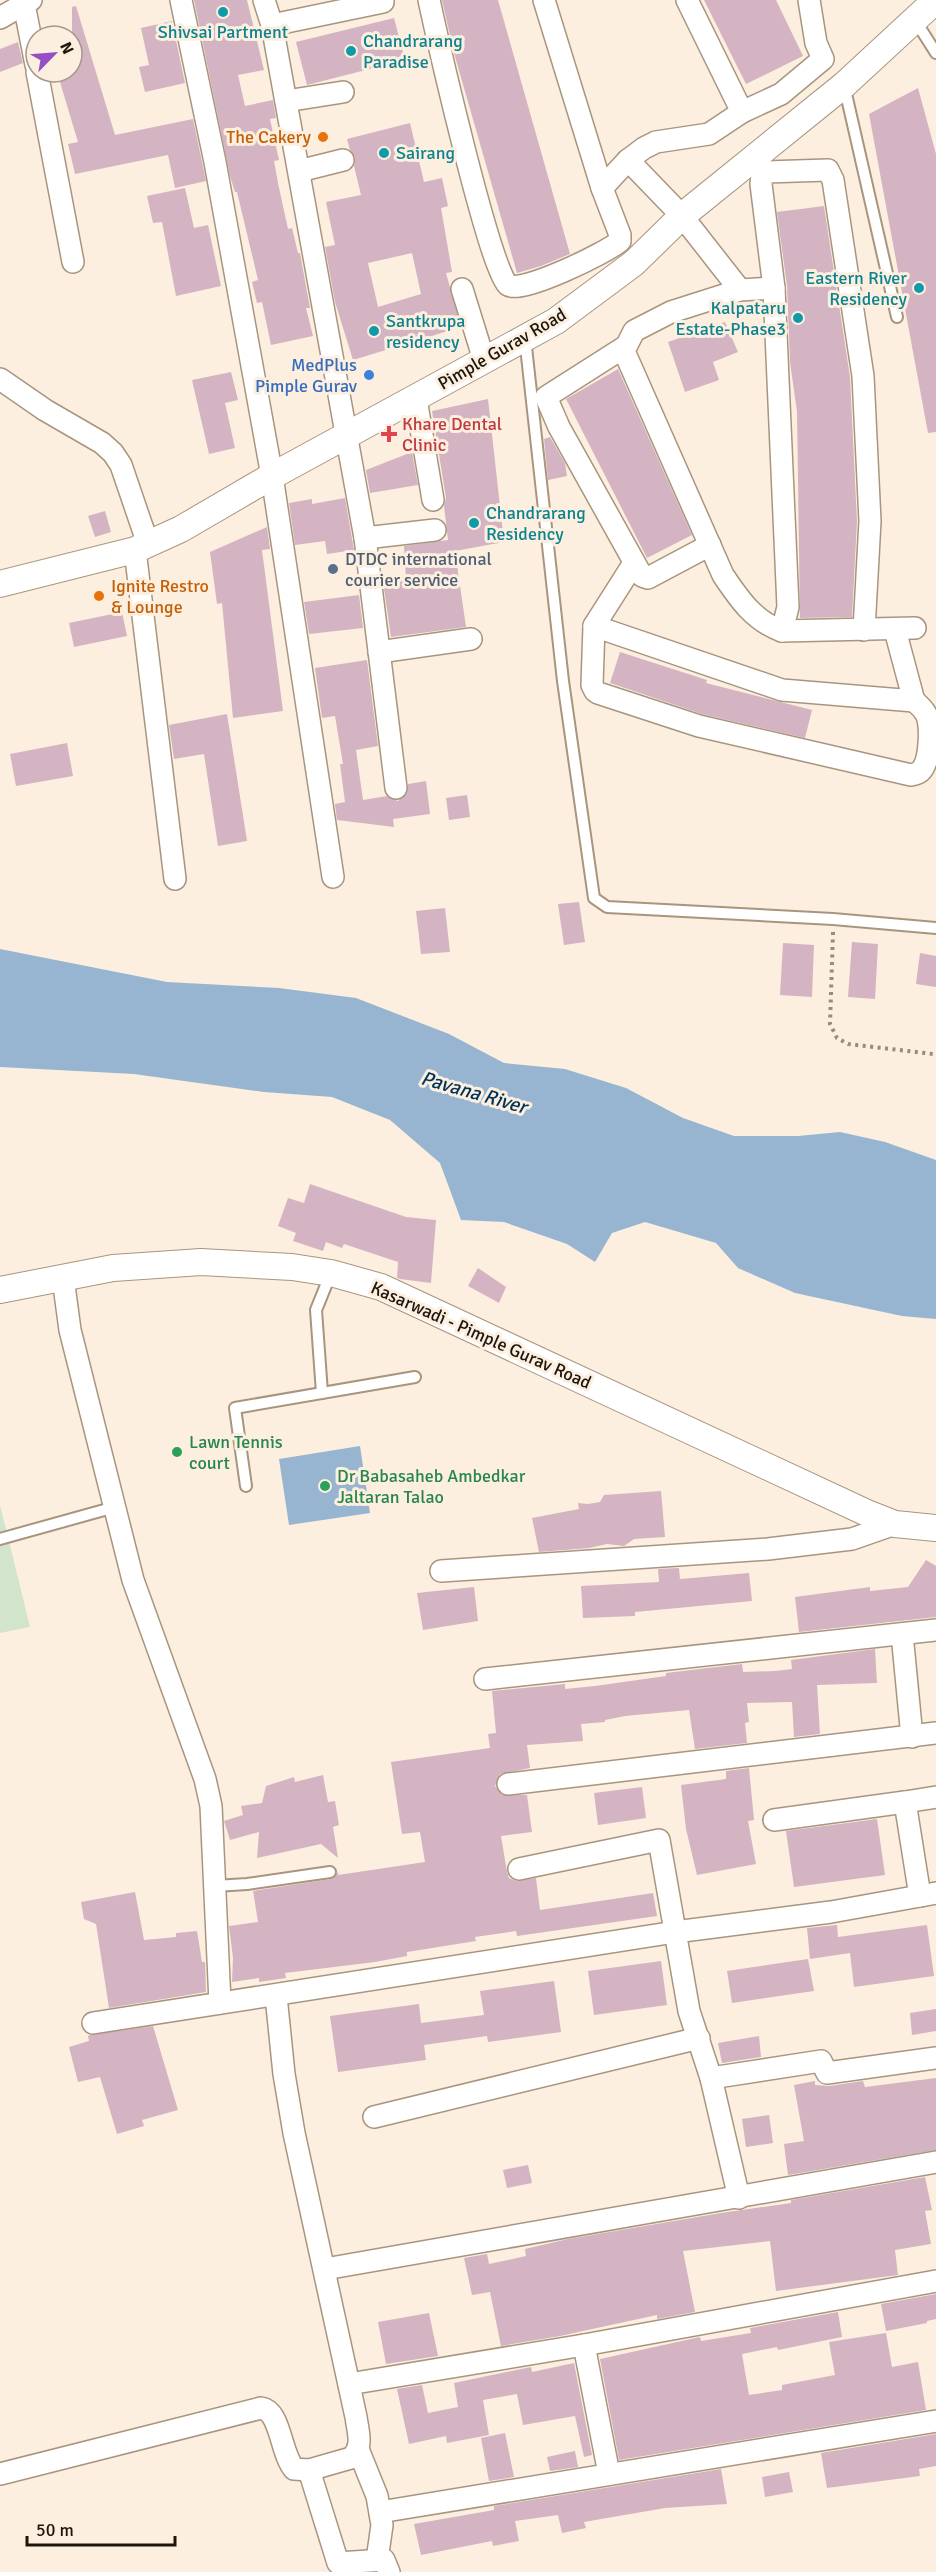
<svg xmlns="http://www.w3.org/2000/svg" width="936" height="2572" font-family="Signika,sans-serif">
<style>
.green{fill:#d2e4cb}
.water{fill:#97b5d0}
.building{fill:#d4b4c2;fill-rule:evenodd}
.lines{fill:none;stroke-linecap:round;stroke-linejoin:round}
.service-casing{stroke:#a9957d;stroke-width:14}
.minor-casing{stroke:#a9957d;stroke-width:24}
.tertiary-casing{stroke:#a9957d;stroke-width:28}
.path{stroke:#958b7e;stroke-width:4;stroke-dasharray:3 4.5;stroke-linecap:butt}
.service{stroke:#fff;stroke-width:10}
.minor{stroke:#fff;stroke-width:21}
.tertiary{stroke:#fff;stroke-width:26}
.culture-dot{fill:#0f9aa8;stroke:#fcefdf;stroke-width:2}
.food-dot{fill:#e8710a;stroke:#fcefdf;stroke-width:2}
.shop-dot{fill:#3f7fe0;stroke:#fcefdf;stroke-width:2}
.health-dot{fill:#e0444e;stroke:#fcefdf;stroke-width:2}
.service-dot{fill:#5c6f8a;stroke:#fcefdf;stroke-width:2}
.leisure-dot{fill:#2e9e5b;stroke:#fcefdf;stroke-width:2}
.labels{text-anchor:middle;stroke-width:6;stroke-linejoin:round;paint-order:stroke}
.culture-label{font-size:18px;fill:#0d838f;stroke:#fcefdf;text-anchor:start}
.food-label{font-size:18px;fill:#c56008;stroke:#fcefdf;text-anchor:end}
.street-label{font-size:18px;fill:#1d160d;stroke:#fcefdf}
.shop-label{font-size:18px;fill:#366cbe;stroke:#fcefdf;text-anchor:end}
.health-label{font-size:18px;fill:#be3a42;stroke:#fcefdf;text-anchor:start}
.service-label{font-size:18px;fill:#4e5e75;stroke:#fcefdf;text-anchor:start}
.leisure-label{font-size:18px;fill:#27864d;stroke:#fcefdf;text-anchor:start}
.water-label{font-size:20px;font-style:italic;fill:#003458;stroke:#fcefdf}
</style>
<rect width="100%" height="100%" fill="#fcefdf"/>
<path class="green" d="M0,1505L30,1627L0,1633Z"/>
<g class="water">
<path d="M0,949L167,982L279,988L356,998L449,1034L504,1063L565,1069L626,1088L683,1118L734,1136H798L840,1132L885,1142L936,1160V1319L902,1316L795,1293L738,1268L716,1243L645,1222L612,1233L595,1262L567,1244L504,1222L461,1220L440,1163L390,1120L332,1097L264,1092L134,1074L0,1067Z"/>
<path d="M360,1446L370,1513L289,1525L279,1459Z"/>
</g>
<g class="building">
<path d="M194,0H247L264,70L238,75L245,106L273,100L276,118L270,119L279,160L274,161L278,183L288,229L292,228L298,253H300L310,308H306L313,336L271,345L262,302L257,303L252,282L258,280L237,192H235L230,176Z"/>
<path d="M442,0H498L570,254L541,266L517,273L454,53Z"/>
<path d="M704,0H776L803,56L746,84Z"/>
<path d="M76,6L115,135L193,119L206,181L175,188L168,155L75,174L68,144L78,142L57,72H72V7Z"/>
<path d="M394,18L405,60L307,85L296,42Z"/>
<path d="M172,21L185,83L145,92L139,67L149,65L141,28Z"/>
<path d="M18,42L23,63L0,72V49Z"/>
<path d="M918,88L936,154V432L928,433L869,114Z"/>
<path d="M410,123L424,182L442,178L448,206L441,208L452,272L446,273L461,327L353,360L335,302L325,247L335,245L326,202L361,195L354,166L355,157L350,150L347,139ZM412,253L421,294L378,307L368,263Z"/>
<path d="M185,188L194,228L208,225L221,286L176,296L162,222L153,223L147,196Z"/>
<path d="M824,206L850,377L857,521L852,617L800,618L797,412L790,362L787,286L777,212Z"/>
<path d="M725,322L738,352L713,362L719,380L685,392L668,342Z"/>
<path d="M618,369L692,535L647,558L566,399Z"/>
<path d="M231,372L238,400L225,403L235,448L209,454L192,380Z"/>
<path d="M488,399L504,542L455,551L466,627L391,637L383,582L406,580L404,546L448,540L444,506L446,498L432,411Z"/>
<path d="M550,437L565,463L567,476L548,480L544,439Z"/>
<path d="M412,452L418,485L370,493L366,470Z"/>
<path d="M345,498L354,550L327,554L325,541L295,545L289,503L312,499V504Z"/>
<path d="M105,511L111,532L95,537L88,516Z"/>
<path d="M267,527L270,549L262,550L283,711L233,718L222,603L217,604L210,552Z"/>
<path d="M359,595L363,628L309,634L304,602Z"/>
<path d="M122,612L127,636L74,647L69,623Z"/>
<path d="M620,652L707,680L706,683L812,710L805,738L702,714L610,683Z"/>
<path d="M367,660L378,746L356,750L363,800L387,796L398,801L407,793L408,784L426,781L430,814L393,819L394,827L337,820L335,804L345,802L340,764H343L335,716L322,718L315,668Z"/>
<path d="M227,714L247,841L218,846L204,754L174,759L169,725Z"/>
<path d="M67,743L73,776L16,786L10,754Z"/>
<path d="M467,795L470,817L449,820L446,798Z"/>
<path d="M579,902L585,942L564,945L558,904Z"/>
<path d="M445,908L450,952L421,954L416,911Z"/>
<path d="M852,942L878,944L875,999L848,997Z"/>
<path d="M783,943L814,945L812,997L780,995Z"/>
<path d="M920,953L936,956V987L916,984Z"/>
<path d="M310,1184L406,1217L436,1220L431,1283L400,1279L397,1278L398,1262L344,1244L342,1248L326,1242L323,1251L293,1241L296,1233L278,1226L288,1198L304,1203Z"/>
<path d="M478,1268L506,1287L499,1303L468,1286Z"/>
<path d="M661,1491L665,1537L634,1539L624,1546L607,1544L589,1548L539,1552L532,1518L579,1509L578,1503L588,1504L600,1502L604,1495Z"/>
<path d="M926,1560L936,1566V1617L799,1632L795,1597L870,1587V1591L908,1587Z"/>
<path d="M679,1568L680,1579L749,1573L752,1601L635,1612V1616L583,1618L581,1586L659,1582L658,1569Z"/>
<path d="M474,1587L478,1621L423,1630L417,1593Z"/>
<path d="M875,1649L877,1683L817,1685L820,1734L794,1737L792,1702L747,1703L749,1722L745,1723L747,1743L695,1749L689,1710L625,1716L605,1720V1722L581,1724L583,1741L527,1745L530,1768L500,1774L495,1786L502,1795H527L532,1832L501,1836L507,1872L509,1878L516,1881L536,1878L540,1910L653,1893L657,1916L517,1936L516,1931L475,1937L476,1941L407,1952V1956L375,1962L285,1973L286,1978L259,1982V1978L232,1982L233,1958L229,1926L258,1922L253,1891L331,1879L339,1872L338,1875L425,1862L420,1832L402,1834L391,1762L490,1748L488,1734L496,1733L492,1691L565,1684V1689L595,1686L666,1676V1673L742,1664L743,1672L775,1671L792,1669L791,1660Z"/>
<path d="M749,1768L754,1820L748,1821L756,1864L697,1875L686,1829L681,1785L726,1779V1771Z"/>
<path d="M323,1775L328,1802L335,1801L339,1825L333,1827L338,1858L321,1844L257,1858L259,1832L230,1840L224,1821L243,1815L241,1806L262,1803L266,1786L294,1777L295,1782Z"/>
<path d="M642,1787L646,1818L598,1825L594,1793Z"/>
<path d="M877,1819L885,1875L794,1887L786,1831Z"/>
<path d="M135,1892L144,1940L176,1937V1933L197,1931L202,1962H205L206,1992L109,2008L96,1924L84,1919L81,1902Z"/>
<path d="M837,1925L838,1937L927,1925L934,1976L854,1987L850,1953L810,1959L807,1928Z"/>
<path d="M808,1959L814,1991L732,2003L727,1971Z"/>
<path d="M661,1961L667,2005L594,2015L588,1971Z"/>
<path d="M554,1981L561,2032L488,2042L487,2036L424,2045L426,2060L338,2072L330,2016L419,2004L421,2023L484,2015L480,1991Z"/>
<path d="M936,2009V2031L912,2035L910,2013Z"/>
<path d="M153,2026L178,2110L142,2120L144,2126L117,2134L100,2077L78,2082L69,2047L89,2041L88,2036L90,2035Z"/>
<path d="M759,2036L761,2057L722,2063L718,2043Z"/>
<path d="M936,2078V2150L788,2175L784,2144L804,2141L794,2085L815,2081V2085L829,2086L863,2081L865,2087Z"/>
<path d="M769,2115L773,2143L746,2147L742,2119Z"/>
<path d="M528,2165L532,2183L507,2188L503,2170Z"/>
<path d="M925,2177L932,2210L925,2211L931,2244L895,2250L898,2275L776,2291L770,2241L683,2251L695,2312L657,2319V2315L560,2336L501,2346L490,2292L472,2295L464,2258L487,2254L489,2264L526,2256L525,2249L568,2239L721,2213L791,2203V2200Z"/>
<path d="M936,2294V2319L927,2321V2323L886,2331L881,2304Z"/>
<path d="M838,2312L842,2337L778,2350L777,2347L742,2354L749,2395L782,2390V2385L835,2375L829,2342L886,2333L892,2367L918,2362L926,2410L619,2460L600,2359L700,2337L701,2341L751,2333L750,2328Z"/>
<path d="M429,2313L438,2356L386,2364L378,2322Z"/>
<path d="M574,2363L592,2455L584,2457L575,2416L523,2425L517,2394L483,2400L489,2435L447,2443L446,2436L409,2444L397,2389L422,2385L428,2413L458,2407L454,2383L531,2367L532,2372Z"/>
<path d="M505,2433L514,2477L489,2481L481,2438Z"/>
<path d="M936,2434V2466L919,2469L920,2476L827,2488L821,2453Z"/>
<path d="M575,2451L578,2467L550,2471L547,2457Z"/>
<path d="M721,2469L727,2504L665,2508L584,2522L586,2528L562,2533L558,2515L515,2521L519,2541L493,2546L492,2541L421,2555L414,2524L494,2510V2506Z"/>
<path d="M789,2472L793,2492L765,2497L762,2477Z"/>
</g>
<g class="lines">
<defs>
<g id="service">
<path d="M915,20L936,53"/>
<path d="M844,85L897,317"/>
<path d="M525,338L563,681L594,898L607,907L833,919L936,928"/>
<path d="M322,1393L316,1310L331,1273"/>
<path d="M246,1486L235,1408L415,1377"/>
<path d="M0,1539L115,1507"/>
<path d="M215,1886L247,1884L330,1872"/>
</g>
<g id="minor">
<path d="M181,0L215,162L272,476L333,877"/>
<path d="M264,0L272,25L365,538L396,788"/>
<path d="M429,0C437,37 490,271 508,285C520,295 608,252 620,241V235L602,188L628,160L644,148L656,142L709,134L742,112L781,94L823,59L816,43L809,0"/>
<path d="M544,0L602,188"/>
<path d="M687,0L742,112"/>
<path d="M24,4L36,65"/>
<path d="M0,18L31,0"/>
<path d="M272,25L383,2"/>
<path d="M37,72L73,262"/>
<path d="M286,101L343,92"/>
<path d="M628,160L682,216L740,290L671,312L634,331L624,351L723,575C739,599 754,621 782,631L788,607L774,288L740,290"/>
<path d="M299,171L343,160"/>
<path d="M774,288L761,184L762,175L766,172L828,170L833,180L863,376L870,521L864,630"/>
<path d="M462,289L484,360"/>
<path d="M626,346L546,397L559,427L642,576L648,578L710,545"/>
<path d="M0,379L45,410L102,443L113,453L121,465L148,544"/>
<path d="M416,399L433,500"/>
<path d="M365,538L435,530"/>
<path d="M135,550L175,879"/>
<path d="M634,563L594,626L592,685L595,691L598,693L699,726L911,775C916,774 920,773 923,768C930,757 931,728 927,716C924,709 919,705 914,701"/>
<path d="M594,626L782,690L914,701L895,630"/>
<path d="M782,631L915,628"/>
<path d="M379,652L471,639"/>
<path d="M63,1278L70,1330L133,1580L205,1779L211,1806L220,2003"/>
<path d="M441,1571L768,1549L852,1539L895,1524"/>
<path d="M902,1634L912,1737"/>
<path d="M485,1679L936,1630"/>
<path d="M508,1784L936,1733"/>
<path d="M774,1820L905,1802"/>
<path d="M519,1869L659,1840L689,2011L711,2078L739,2198"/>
<path d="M920,1896L905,1802L936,1797"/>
<path d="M93,2023L675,1932L831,1912L936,1893"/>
<path d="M711,2078L821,2061L827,2073L936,2058"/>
<path d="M374,2117L699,2038"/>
<path d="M325,2269L936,2162"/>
<path d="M584,2345L609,2474"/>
<path d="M349,2384L584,2345L936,2281"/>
<path d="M358,2449L377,2496L382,2525L377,2560"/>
<path d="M309,2470L338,2563L384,2560L389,2572"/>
<path d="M0,2474L261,2408C281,2411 280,2452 294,2469L309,2470L351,2458C364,2447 358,2432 356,2417L294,2133L284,2074L276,1996"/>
<path d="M380,2512L936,2421"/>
</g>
<g id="tertiary">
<path d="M0,584L135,550L181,529L272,476L556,321L634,263L682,216L844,85L936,0"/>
<path d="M0,1290L113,1268L201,1262L292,1267L331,1273L381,1287L867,1513L895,1524L936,1528"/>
</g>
</defs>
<use href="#service" class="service-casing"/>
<use href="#minor" class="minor-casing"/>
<use href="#tertiary" class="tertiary-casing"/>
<path class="path" d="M833,932L830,1024L837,1038L848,1044L933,1054"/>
<use href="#service" class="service"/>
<use href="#minor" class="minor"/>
<use href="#tertiary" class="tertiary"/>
</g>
<g class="culture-dot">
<circle cx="223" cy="12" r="6"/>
<circle cx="351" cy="51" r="6"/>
<circle cx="384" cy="153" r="6"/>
<circle cx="919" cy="288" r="6"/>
<circle cx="798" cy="318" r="6"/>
<circle cx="374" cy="331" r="6"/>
<circle cx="474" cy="523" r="6"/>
</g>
<g class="food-dot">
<circle cx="323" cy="137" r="6"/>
<circle cx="99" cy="596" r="6"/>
</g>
<circle class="shop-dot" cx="369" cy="375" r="6"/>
<path class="health-dot" d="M386 425h6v6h6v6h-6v6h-6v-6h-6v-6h6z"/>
<circle class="service-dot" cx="333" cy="569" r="6"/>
<g class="leisure-dot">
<circle cx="177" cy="1452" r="6"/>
<circle cx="325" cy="1486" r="6"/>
</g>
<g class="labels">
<g class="culture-label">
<text x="223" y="38" text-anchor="middle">Shivsai Partment</text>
<text x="363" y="47">Chandrarang<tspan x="363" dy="21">Paradise</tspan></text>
<text x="396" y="159">Sairang</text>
<text x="907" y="284" text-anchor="end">Eastern River<tspan x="907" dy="21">Residency</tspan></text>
<text x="786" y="314" text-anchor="end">Kalpataru<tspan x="786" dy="21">Estate-Phase3</tspan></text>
<text x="386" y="327">Santkrupa<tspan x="386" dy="21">residency</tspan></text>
<text x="486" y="519">Chandrarang<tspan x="486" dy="21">Residency</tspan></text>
</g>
<g class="food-label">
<text x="311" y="143">The Cakery</text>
<text x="111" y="592" text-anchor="start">Ignite Restro<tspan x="111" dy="21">&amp; Lounge</tspan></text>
</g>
<g class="street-label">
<text transform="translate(502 349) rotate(-30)" y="6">Pimple Gurav Road</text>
<text transform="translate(481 1335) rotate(24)" y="6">Kasarwadi - Pimple Gurav Road</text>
</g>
<g class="shop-label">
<text x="357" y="371">MedPlus<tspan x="357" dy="21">Pimple Gurav</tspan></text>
</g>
<g class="health-label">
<text x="402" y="430">Khare Dental<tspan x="402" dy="21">Clinic</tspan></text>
</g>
<g class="service-label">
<text x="345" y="565">DTDC international<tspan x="345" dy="21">courier service</tspan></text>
</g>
<g class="leisure-label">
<text x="189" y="1448">Lawn Tennis<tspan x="189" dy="21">court</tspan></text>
<text x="337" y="1482">Dr Babasaheb Ambedkar<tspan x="337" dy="21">Jaltaran Talao</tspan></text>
</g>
<g class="water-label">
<text transform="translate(474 1092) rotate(16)" y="7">Pavana River</text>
</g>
</g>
<g transform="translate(54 54) rotate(65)"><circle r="28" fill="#fcefdf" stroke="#a3988b" stroke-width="1.5"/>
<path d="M0-4.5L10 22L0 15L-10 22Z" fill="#964fc3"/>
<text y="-9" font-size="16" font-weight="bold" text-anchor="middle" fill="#1d160d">N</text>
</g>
<path d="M27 2536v9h148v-9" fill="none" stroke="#1d160d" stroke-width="3"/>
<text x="36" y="2536" font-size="18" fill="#1d160d" stroke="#fcefdf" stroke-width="4.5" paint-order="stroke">50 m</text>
</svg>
